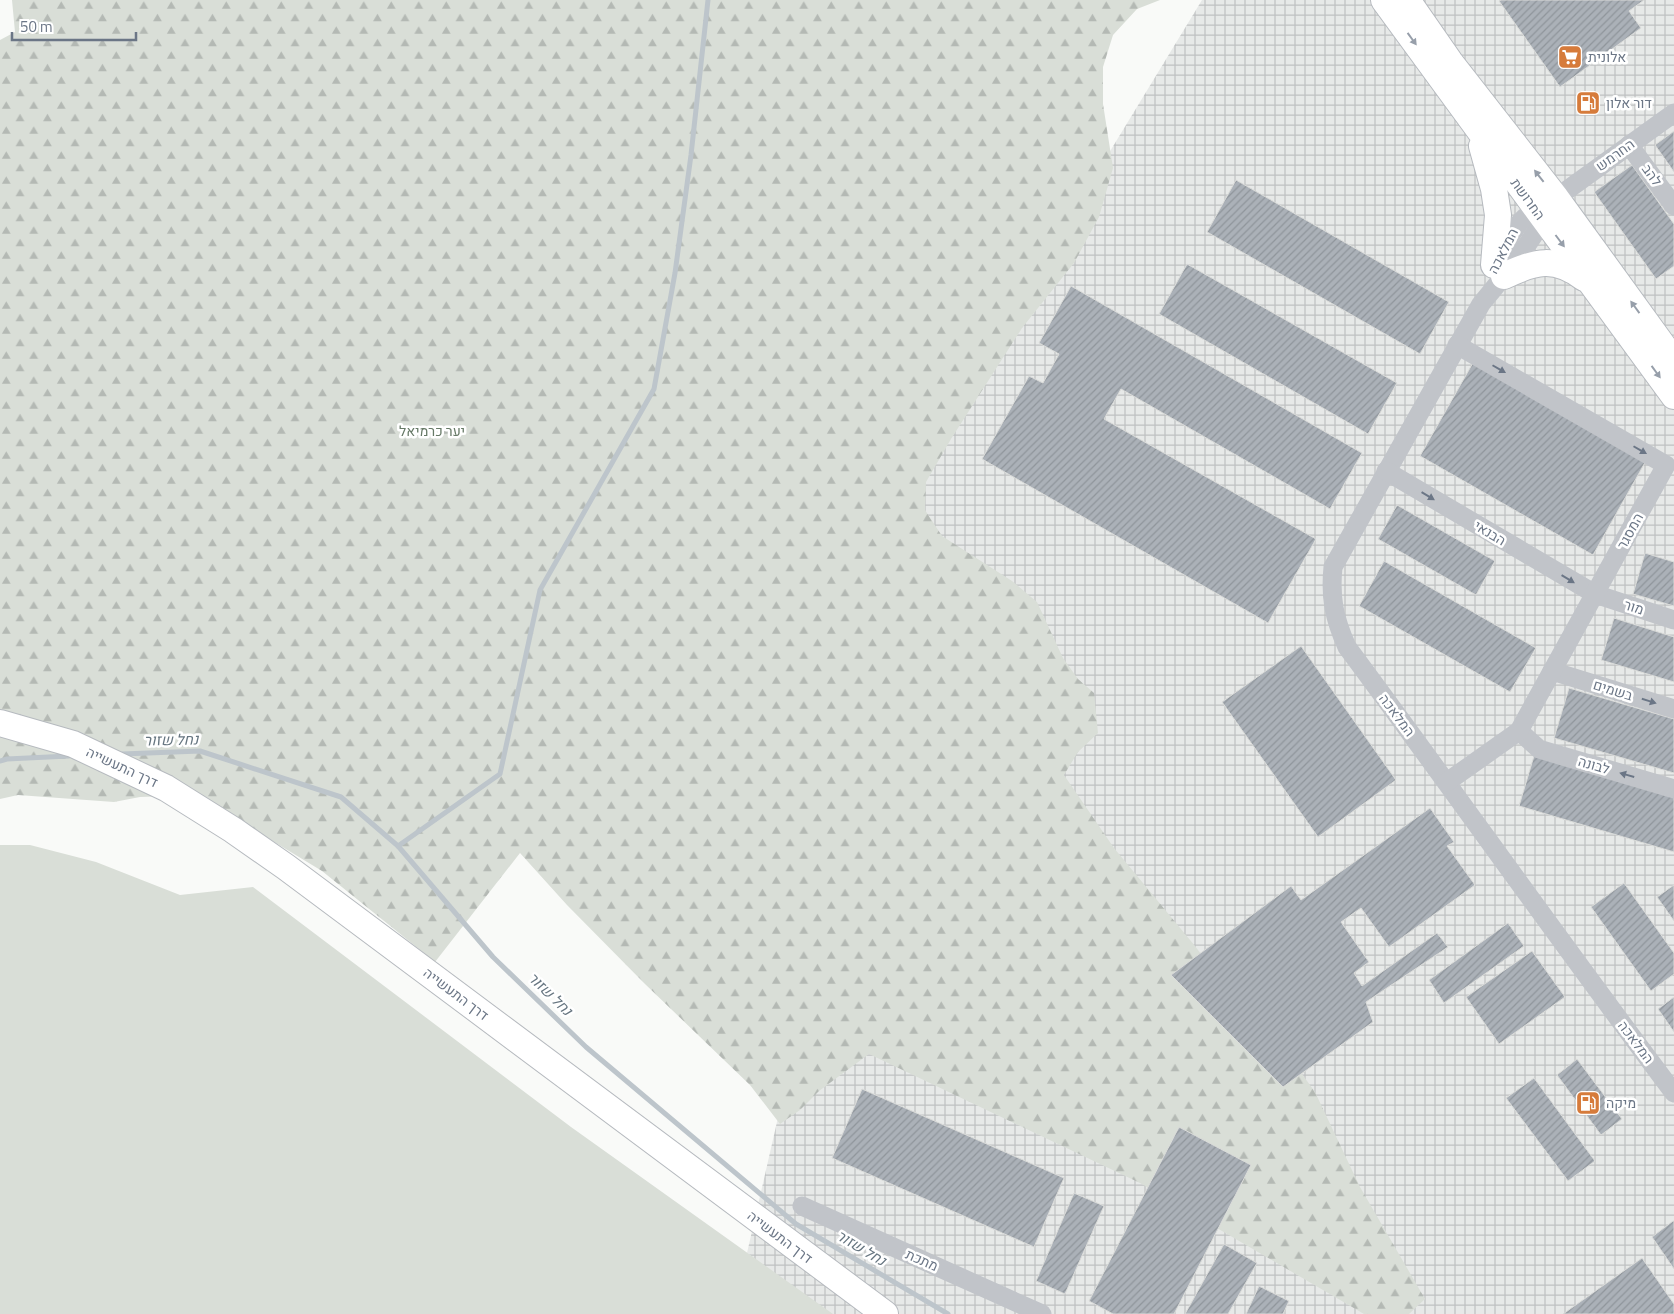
<svg xmlns="http://www.w3.org/2000/svg" width="1674" height="1314" font-family="'Titillium Web',Heebo,sans-serif">
<style>
.industrial{fill:url(#industrial-grid)}
.grass{fill:#d9ded7}
.forest{fill:url(#forest-firs)}
.lines{fill:none;stroke-linecap:round;stroke-linejoin:round}
.stream{stroke:#bdc5cb;stroke-width:5}
.building{fill:url(#building-hatch);stroke:#dbdcda}
.secondary-casing{stroke:#b6babf;stroke-width:28}
.street{stroke:#c1c4c9;stroke-width:19}
.secondary{stroke:#fff;stroke-width:26}
.oneway{fill:#979faa}
.oneway2{fill:#6b7686}
.labels{text-anchor:middle;stroke-width:5;stroke-linejoin:round;paint-order:stroke}
.poi-label{font-size:14px;fill:#6b7686;stroke:#fff;text-anchor:start}
.street-label{font-size:14px;fill:#6b7686;stroke:#fff}
.park-label{font-size:14px;fill:#667966;stroke:#fff}
.water-label{font-size:15px;font-style:italic;fill:#677681;stroke:#fff}
</style>
<defs>
<pattern id="industrial-grid" width="8" height="8" patternUnits="userSpaceOnUse" patternTransform="scale(1.25)"><rect width="8" height="8" fill="#e7e9e8"/><path d="M0 4h8M4 0v8" fill="none" stroke="#bfc1c2"/></pattern>
<pattern id="forest-firs" width="22" height="20" patternUnits="userSpaceOnUse" patternTransform="scale(1.25)"><rect width="22" height="20" fill="#d9ded7"/><path d="M5 1l3.5 6h-7zM16 11l3.5 6h-7z" fill="#b4b9b4"/></pattern>
<pattern id="building-hatch" width="6" height="6" patternUnits="userSpaceOnUse" patternTransform="scale(1.25)"><rect width="6" height="6" fill="#abb1b8"/><path d="M-1 1l2-2M0 6l6-6M5 7l2-2" fill="none" stroke="#8f959b"/></pattern>
</defs>
<rect width="100%" height="100%" fill="#f9faf8"/>
<path class="industrial" d="M1202,0H1674V1314H825L747,1253L932,444Z"/>
<path class="grass" d="M0,845H30L96,862L180,895L253,887L571,1127L833,1314H0Z"/>
<path class="forest" d="M12,0H1160L1137,9L1113,35L1103,67V104L1113,168L1099,217L1074,263L1022,328L951,439L926,482L925,510L942,536L1012,581L1037,602L1063,658L1078,679L1094,693L1098,733L1078,752L1064,775L1114,848L1195,946L1225,986L1289,1056L1315,1092L1360,1187L1425,1299L1409,1314H1364L1140,1183L869,1054L819,1091L800,1110L780,1124L750,1085L645,984L567,905L520,853L435,962L322,871L197,795L140,797L114,802L18,795L0,799V40L15,32Z"/>
<g class="lines">
<g class="stream">
<path d="M122,754L200,751L341,797L398,846L493,957L586,1047L796,1224L948,1314"/>
<path d="M0,761L7,759L69,756"/>
<path d="M398,846L500,774L540,590L654,389L675,273L691,155L708,0"/>
</g>
</g>
<g class="building">
<path d="M1501,0H1644L1629,11L1641,28L1560,87L1499,1Z"/>
<path d="M1674,131V172L1655,145Z"/>
<path d="M1632,165L1674,224V266L1656,279L1594,192Z"/>
<path d="M1236,180L1449,302L1420,354L1207,232Z"/>
<path d="M1187,264L1397,383L1368,434L1159,314Z"/>
<path d="M1071,286L1362,453L1330,509L1121,389L1104,419L1316,539L1268,623L982,459L1029,376L1043,383L1059,354L1039,343Z"/>
<path d="M1474,361L1647,459L1593,555L1420,456Z"/>
<path d="M1397,505L1495,561L1476,595L1378,539Z"/>
<path d="M1645,553L1674,562V606L1633,594Z"/>
<path d="M1384,561L1536,648L1510,692L1359,606Z"/>
<path d="M1614,618L1674,637V682L1601,660Z"/>
<path d="M1301,646L1396,780L1318,837L1222,702Z"/>
<path d="M1569,688L1674,719V773L1554,738Z"/>
<path d="M1534,756L1674,797V852L1519,806Z"/>
<path d="M1430,808L1454,842L1447,846L1475,885L1389,947L1361,908L1341,922L1369,962L1354,973L1362,986L1437,933L1448,947L1366,1002L1373,1022L1283,1087L1171,975L1291,886L1301,900Z"/>
<path d="M1624,883L1674,953V974L1651,991L1591,907Z"/>
<path d="M1674,885V921L1657,897Z"/>
<path d="M1508,923L1524,946L1444,1003L1429,980Z"/>
<path d="M1532,951L1565,997L1499,1044L1466,997Z"/>
<path d="M1674,997V1032L1658,1009Z"/>
<path d="M1577,1059L1622,1119L1601,1135L1557,1075Z"/>
<path d="M1534,1078L1595,1161L1568,1181L1506,1098Z"/>
<path d="M862,1089L1064,1178L1034,1247L832,1158Z"/>
<path d="M1179,1127L1251,1165L1174,1314H1113L1089,1301Z"/>
<path d="M1074,1193L1104,1206L1065,1294L1036,1281Z"/>
<path d="M1673,1221H1674V1269L1652,1237Z"/>
<path d="M1224,1244L1257,1263L1228,1314H1185Z"/>
<path d="M1642,1258L1674,1304V1314H1563Z"/>
<path d="M1259,1286L1289,1301L1283,1314H1246Z"/>
</g>
<g class="lines">
<defs>
<g id="secondary">
<path d="M1384,0L1674,396"/>
<path d="M1407,0L1450,62L1556,198L1674,361"/>
<path d="M1482,146L1494,189L1498,215L1494,265"/>
<path d="M1504,276C1535,261 1555,256 1584,278"/>
<path d="M0,723L73,744L166,788L233,830L286,867L885,1314"/>
</g>
</defs>
<use href="#secondary" class="secondary-casing"/>
<g class="street">
<path d="M1629,145L1674,206"/>
<path d="M1550,208C1531,243 1506,274 1481,304L1333,567C1330,598 1334,618 1347,647C1457,795 1563,946 1674,1093"/>
<path d="M1498,258C1515,226 1521,214 1556,198L1674,113"/>
<path d="M1386,471L1595,594L1674,620"/>
<path d="M1552,671L1674,709"/>
<path d="M1519,731L1539,749L1674,789"/>
<path d="M1447,782L1519,731L1666,465L1457,345"/>
<path d="M802,1206L1042,1314"/>
</g>
<use href="#secondary" class="secondary"/>
</g>
<defs><path id="oneway-solid" d="M-6-.8H1V-3.2L6.5 0L1 3.2V.8H-6Z" transform="scale(1.25)"/></defs>
<g class="oneway">
<use href="#oneway-solid" transform="translate(1412 39) rotate(54)"/>
<use href="#oneway-solid" transform="translate(1539 176) rotate(-128)"/>
<use href="#oneway-solid" transform="translate(1560 241) rotate(53)"/>
<use href="#oneway-solid" transform="translate(1635 307) rotate(-126)"/>
<use href="#oneway-solid" transform="translate(1656 372) rotate(54)"/>
</g>
<g class="oneway2">
<use href="#oneway-solid" transform="translate(1499 369) rotate(30)"/>
<use href="#oneway-solid" transform="translate(1640 450) rotate(30)"/>
<use href="#oneway-solid" transform="translate(1428 496) rotate(31)"/>
<use href="#oneway-solid" transform="translate(1568 579) rotate(31)"/>
<use href="#oneway-solid" transform="translate(1649 701) rotate(17)"/>
<use href="#oneway-solid" transform="translate(1627 775) rotate(-164)"/>
</g>
<defs>
<symbol id="supermarket-square" viewBox="-11 -11 22 22"><rect x="-9" y="-9" width="18" height="18" rx="4" fill="#d67b3b" stroke="#fff"/><path d="M-6-5.5h2.5l.6 2H6L4.5 2H-2.5L-4.4-4H-6ZM-1.5 3.2a1.3 1.3 0 1 0 .1 0ZM3 3.2a1.3 1.3 0 1 0 .1 0Z" fill="#fff"/></symbol>
<symbol id="fuel-square" viewBox="-11 -11 22 22"><rect x="-9" y="-9" width="18" height="18" rx="4" fill="#d67b3b" stroke="#fff"/><path d="M-5.5-6h7V0h2V4h1.3V-2.5L3-4.5l.8-.8L6-3V5H2.5V1h-1V6h-7ZM-4.2-4.7v3.2H.2V-4.7Z" fill="#fff"/></symbol>
</defs>
<g fill-rule="evenodd">
<use href="#supermarket-square" x="1556" y="43" width="28" height="28"/>
<use href="#fuel-square" x="1574" y="89" width="28" height="28"/>
<use href="#fuel-square" x="1574" y="1089" width="28" height="28"/>
</g>
<g class="labels">
<g class="poi-label">
<text x="1588" y="62">אלונית</text>
<text x="1606" y="108">דור אלון</text>
<text x="1606" y="1108">מיקה</text>
</g>
<g class="street-label">
<text transform="translate(1615 155) rotate(-36)" y="5">החרמש</text>
<text transform="translate(1652 175) rotate(54)" y="5">להב</text>
<text transform="translate(1528 199) rotate(54)" y="5">החרושת</text>
<text transform="translate(1503 251) rotate(-63)" y="5">המלאכה</text>
<text transform="translate(1630 531) rotate(-61)" y="5">המסגר</text>
<text transform="translate(1490 533) rotate(31)" y="5">הבנאי</text>
<text transform="translate(1634 607) rotate(18)" y="5">מור</text>
<text transform="translate(1613 690) rotate(17)" y="5">בשמים</text>
<text transform="translate(1397 715) rotate(53)" y="5">המלאכה</text>
<text transform="translate(1594 765) rotate(16)" y="5">לבונה</text>
<text transform="translate(122 767) rotate(25)" y="5">דרך התעשייה</text>
<text transform="translate(456 994) rotate(37)" y="5">דרך התעשייה</text>
<text transform="translate(1636 1042) rotate(53)" y="5">המלאכה</text>
<text transform="translate(780 1237) rotate(37)" y="5">דרך התעשייה</text>
<text transform="translate(922 1260) rotate(24)" y="5">מתכת</text>
</g>
<g class="park-label">
<text x="432" y="436">יער כרמיאל</text>
</g>
<g class="water-label">
<text transform="translate(171 740) rotate(-1)" y="5">נחל שזור</text>
<text transform="translate(550 994) rotate(44)" y="5">נחל שזור</text>
<text transform="translate(861 1248) rotate(31)" y="5">נחל שזור</text>
</g>
</g>
<path d="M12 32v8h124v-8" fill="none" stroke="#6b7686" stroke-width="2.5"/>
<text x="20" y="32" font-size="15" fill="#6b7686" stroke="#ffffff" stroke-width="4" paint-order="stroke">50 m</text>
</svg>
